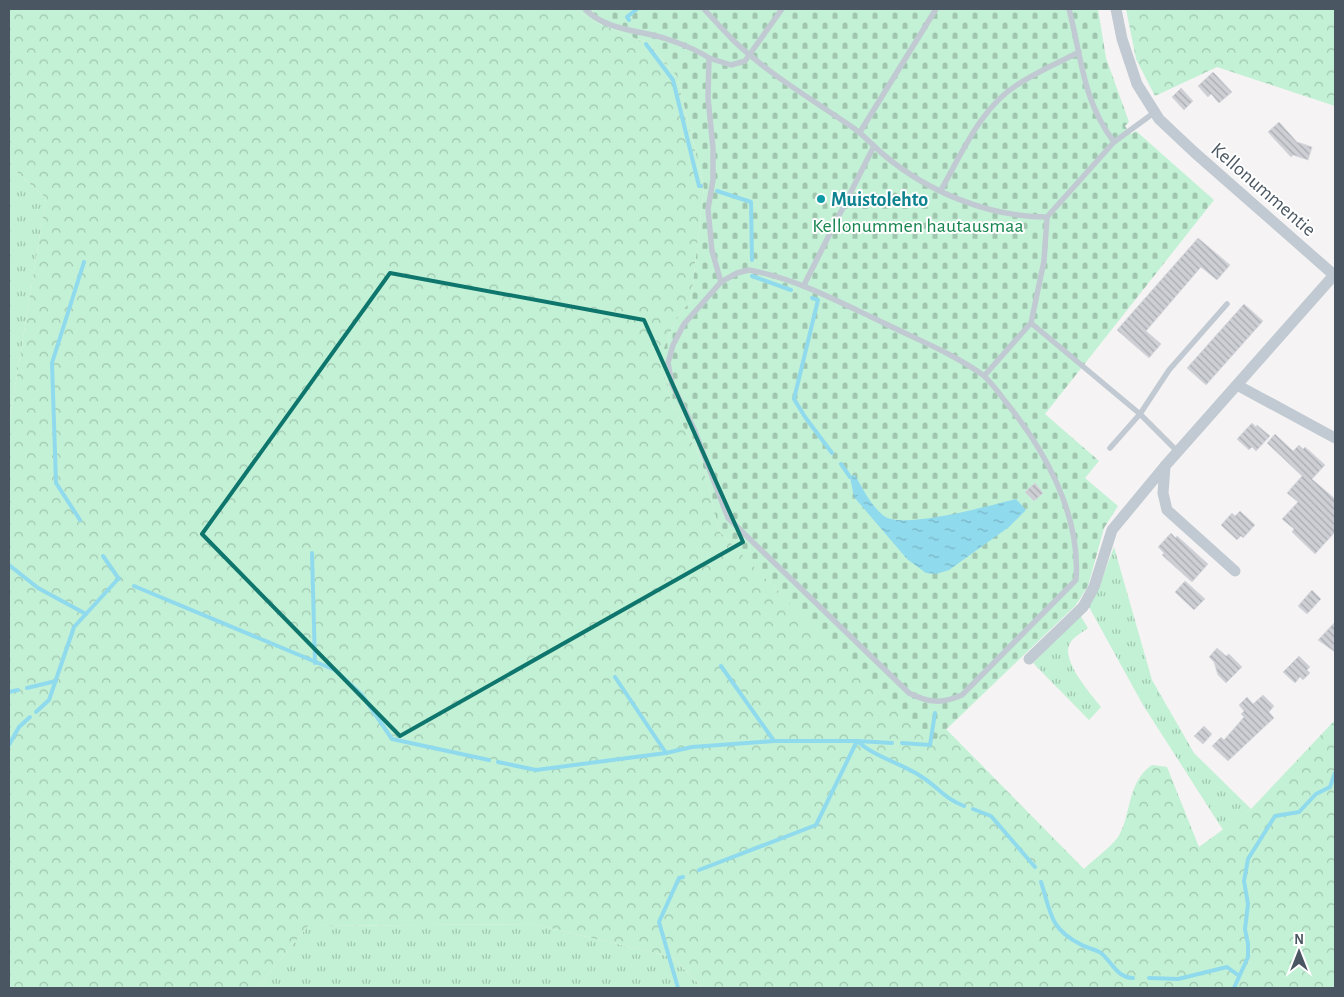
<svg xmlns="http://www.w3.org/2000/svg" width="1344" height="997" font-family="'Alegreya Sans',sans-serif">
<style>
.grass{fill:url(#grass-tufts)}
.forest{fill:url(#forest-crowns)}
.cemetery{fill:url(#cemetery-stones)}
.water{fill:url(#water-ripples)}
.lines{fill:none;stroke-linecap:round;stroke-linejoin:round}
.stream{stroke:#90daee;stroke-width:4}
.building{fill:url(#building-back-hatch);stroke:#d7d9de}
.service{stroke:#c1cad2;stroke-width:5.5}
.minor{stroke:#c1cad2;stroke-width:11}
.marked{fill:none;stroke:#0f766e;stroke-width:4;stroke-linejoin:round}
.culture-dot{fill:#0f9aa8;stroke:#fff;stroke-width:2}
.labels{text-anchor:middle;stroke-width:4;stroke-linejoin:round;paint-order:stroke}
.street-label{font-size:20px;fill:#4a5661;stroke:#fff}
.culture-label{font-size:20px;font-weight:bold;fill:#0d838f;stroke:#fff;text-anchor:start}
.park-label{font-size:20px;fill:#17864f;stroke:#fff}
</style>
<defs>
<pattern id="grass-tufts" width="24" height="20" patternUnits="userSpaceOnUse" patternTransform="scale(1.25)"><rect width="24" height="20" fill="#c3f1d5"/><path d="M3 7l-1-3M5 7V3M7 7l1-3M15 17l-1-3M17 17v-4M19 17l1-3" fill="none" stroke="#a0c6b0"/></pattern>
<pattern id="forest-crowns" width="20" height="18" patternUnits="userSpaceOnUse" patternTransform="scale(1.25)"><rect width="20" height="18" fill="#c3f1d5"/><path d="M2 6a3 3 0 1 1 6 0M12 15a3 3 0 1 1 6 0" fill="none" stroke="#a0c6b0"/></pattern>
<pattern id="cemetery-stones" width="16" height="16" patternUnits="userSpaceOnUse" patternTransform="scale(1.25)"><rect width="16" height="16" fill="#c3f1d5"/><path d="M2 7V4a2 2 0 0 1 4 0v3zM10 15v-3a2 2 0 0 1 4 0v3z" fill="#a0c6b0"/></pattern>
<pattern id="water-ripples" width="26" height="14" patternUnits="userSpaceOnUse" patternTransform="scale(1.25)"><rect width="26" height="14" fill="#90daee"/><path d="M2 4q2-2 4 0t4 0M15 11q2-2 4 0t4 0" fill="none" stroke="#78b4c4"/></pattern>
<pattern id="building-back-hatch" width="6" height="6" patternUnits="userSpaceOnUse" patternTransform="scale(1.25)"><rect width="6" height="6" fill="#cdcfd5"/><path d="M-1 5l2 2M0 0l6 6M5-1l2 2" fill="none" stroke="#a8abb0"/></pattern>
</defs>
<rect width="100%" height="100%" fill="#f5f3f3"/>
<g class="grass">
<path d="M9,165L46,198L9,424Z"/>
<path d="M1114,547L1152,680L1194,753L1251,809L1223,830L1143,705L1089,607L1098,589Z"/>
<path d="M1080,615L1088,628C1083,632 1073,637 1070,643C1060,660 1091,694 1101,707L1089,720L1033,663Z"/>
<path d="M533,924L672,957L703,988H257L308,926Z"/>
</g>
<g class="forest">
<path d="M9,9H575L593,21L649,44L677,76L704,187L691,301L677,317L664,348V374L672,404L701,459L720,532L930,744L946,729L1084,869C1094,859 1109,849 1118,837C1132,815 1126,783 1152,765L1167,767L1199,847L1251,809L1335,720V988H703L672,957L533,924L308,926L257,988H9V424L46,198L9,165Z"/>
<path d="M1126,9H1335V106L1217,67L1155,96L1136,59Z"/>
</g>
<path class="cemetery" d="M575,9H1098L1106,58L1129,122L1125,126L1131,134L1136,131L1214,200L1045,414L1099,461L1085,478L1118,506L1104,528L1088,586L1076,605L930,745L720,532L701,459L672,404L664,374V348L677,317L691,301L704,187L677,76L649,44L593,21Z"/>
<path class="water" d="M855,475C863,489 871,506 884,516C904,530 991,505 1016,499L1026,510L1009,527L949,570L936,574L926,573L907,559L854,497L850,477Z"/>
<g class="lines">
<g class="stream">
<path d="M629,20L627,17L637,9"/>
<path d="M646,44L673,80L699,186H701"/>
<path d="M717,191L751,202L752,260"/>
<path d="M752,276L791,290"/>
<path d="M812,298L818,300L794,399L805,417L832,453"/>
<path d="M841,464L850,477"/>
<path d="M80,520L56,483L52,363L84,262"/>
<path d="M312,553L315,663"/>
<path d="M103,556L119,579"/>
<path d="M9,565L38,588L86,614"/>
<path d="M134,586L335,670L362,695L392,739L489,760"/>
<path d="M721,666L774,741"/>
<path d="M615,677L666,753"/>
<path d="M27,688L56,681"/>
<path d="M9,692L18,690"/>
<path d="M36,712L49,700L74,627L118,579"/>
<path d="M902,743L930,745L935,713"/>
<path d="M9,745L19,727L30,717"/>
<path d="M498,762L536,770L666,753L692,747L774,741H857C876,758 902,763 922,777C939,788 944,798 964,806"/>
<path d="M973,809L991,816L1035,867"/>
<path d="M699,870L816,825L857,741L892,743"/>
<path d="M1041,882C1051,912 1049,928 1080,944C1086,948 1095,949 1101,953C1112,962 1117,978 1133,978"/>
<path d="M1149,978L1178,979L1227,967L1238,975"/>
<path d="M678,988L659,922L679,878L683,877"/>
<path d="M1234,988L1248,957V944L1245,929L1248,904L1244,881L1248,859L1275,816L1299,812L1316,794L1330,787L1335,773"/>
</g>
</g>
<g class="building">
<path d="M1213,72L1232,92L1219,103L1211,94L1208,97L1198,86Z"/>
<path d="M1181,88L1193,101L1184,110L1172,97Z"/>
<path d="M1279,122L1297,142L1312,147L1308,160L1293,155L1291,157L1268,132Z"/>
<path d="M1198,238L1230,265L1217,280L1201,267L1146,331L1161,344L1149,358L1117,330Z"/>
<path d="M1244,304L1263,321L1206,385L1187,368Z"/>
<path d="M1252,423L1256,427L1257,425L1270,436L1256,451L1252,447L1249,450L1237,439Z"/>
<path d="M1275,434L1293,451L1299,445L1303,449L1305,447L1325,465L1312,479L1335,499V532L1315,554L1292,532L1294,529L1282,519L1298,502L1287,493L1302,476L1267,443Z"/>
<path d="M1035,483L1043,493L1034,501L1025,492Z"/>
<path d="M1240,511L1255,525L1243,538L1241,536L1237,540L1221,525L1232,513L1235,516Z"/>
<path d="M1171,533L1176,538L1177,536L1208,564L1192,582L1162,555L1164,553L1158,547Z"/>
<path d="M1185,581L1205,599L1194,610L1175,592Z"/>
<path d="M1312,590L1321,599L1307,614L1298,606Z"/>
<path d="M1335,622V652L1318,640Z"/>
<path d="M1217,648L1226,656L1229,654L1242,667L1226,683L1218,675L1214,662L1209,657Z"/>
<path d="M1299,656L1310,667L1307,670L1310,673L1303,680L1300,677L1295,683L1283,672Z"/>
<path d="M1263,695L1274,706L1269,712L1274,718L1228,761L1212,746L1221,737L1224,740L1244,717L1241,714L1244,711L1239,705L1247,697L1253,704Z"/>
<path d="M1204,726L1212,734L1203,744L1194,736Z"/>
</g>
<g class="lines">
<g class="service">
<path d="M585,9C605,30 638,30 664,38C679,43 696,49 709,58L708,98L713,148V180L708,209L712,251L721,282"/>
<path d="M704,9C714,20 724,31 735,42C770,75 813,100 852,127C864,135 873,146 884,155C928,192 989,217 1047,217"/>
<path d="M1069,9C1082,59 1082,99 1114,142"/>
<path d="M709,58L731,65L745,61L782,9"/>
<path d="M860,132L936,9"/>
<path d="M941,190C961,155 981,107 1017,85C1036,72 1058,63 1079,52"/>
<path d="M749,270C798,279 841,303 886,324C918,340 954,354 983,375C991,382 999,393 1005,401C1045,450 1081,515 1076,580L962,695C942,704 929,703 909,693L728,518L694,429L672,384L668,363L673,345L684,324L721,282L737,273Z"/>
<path d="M804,285L874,146"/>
<path d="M1031,323L1140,414L1178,452"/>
<path d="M984,376L1031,323L1044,261L1047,217L1114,142L1155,112"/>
<path d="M1110,448L1140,414L1169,370L1227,304"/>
</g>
<g class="minor">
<path d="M1116,9L1122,39L1137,84L1159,119L1194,152L1334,275"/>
<path d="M1237,385L1335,438"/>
<path d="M1235,571L1167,510L1163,493L1165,466L1335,274"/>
<path d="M1029,659L1083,607L1094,587L1112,530L1165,466"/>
</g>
</g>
<path class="marked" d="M390,273L644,320L743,542L400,736L202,534Z"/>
<circle class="culture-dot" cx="821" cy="199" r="5"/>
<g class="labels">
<g class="street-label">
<text transform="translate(1264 189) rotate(41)" y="7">Kellonummentie</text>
</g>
<g class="culture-label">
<text x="831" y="206">Muistolehto</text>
</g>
<g class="park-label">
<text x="918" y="232">Kellonummen hautausmaa</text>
</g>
</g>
<rect width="1344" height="997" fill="none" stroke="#4a5661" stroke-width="20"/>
<g transform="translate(1299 952)" stroke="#ffffff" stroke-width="4" paint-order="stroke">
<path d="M0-4L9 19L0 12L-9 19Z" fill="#4a5661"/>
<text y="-8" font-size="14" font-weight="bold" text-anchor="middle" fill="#4a5661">N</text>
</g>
</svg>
